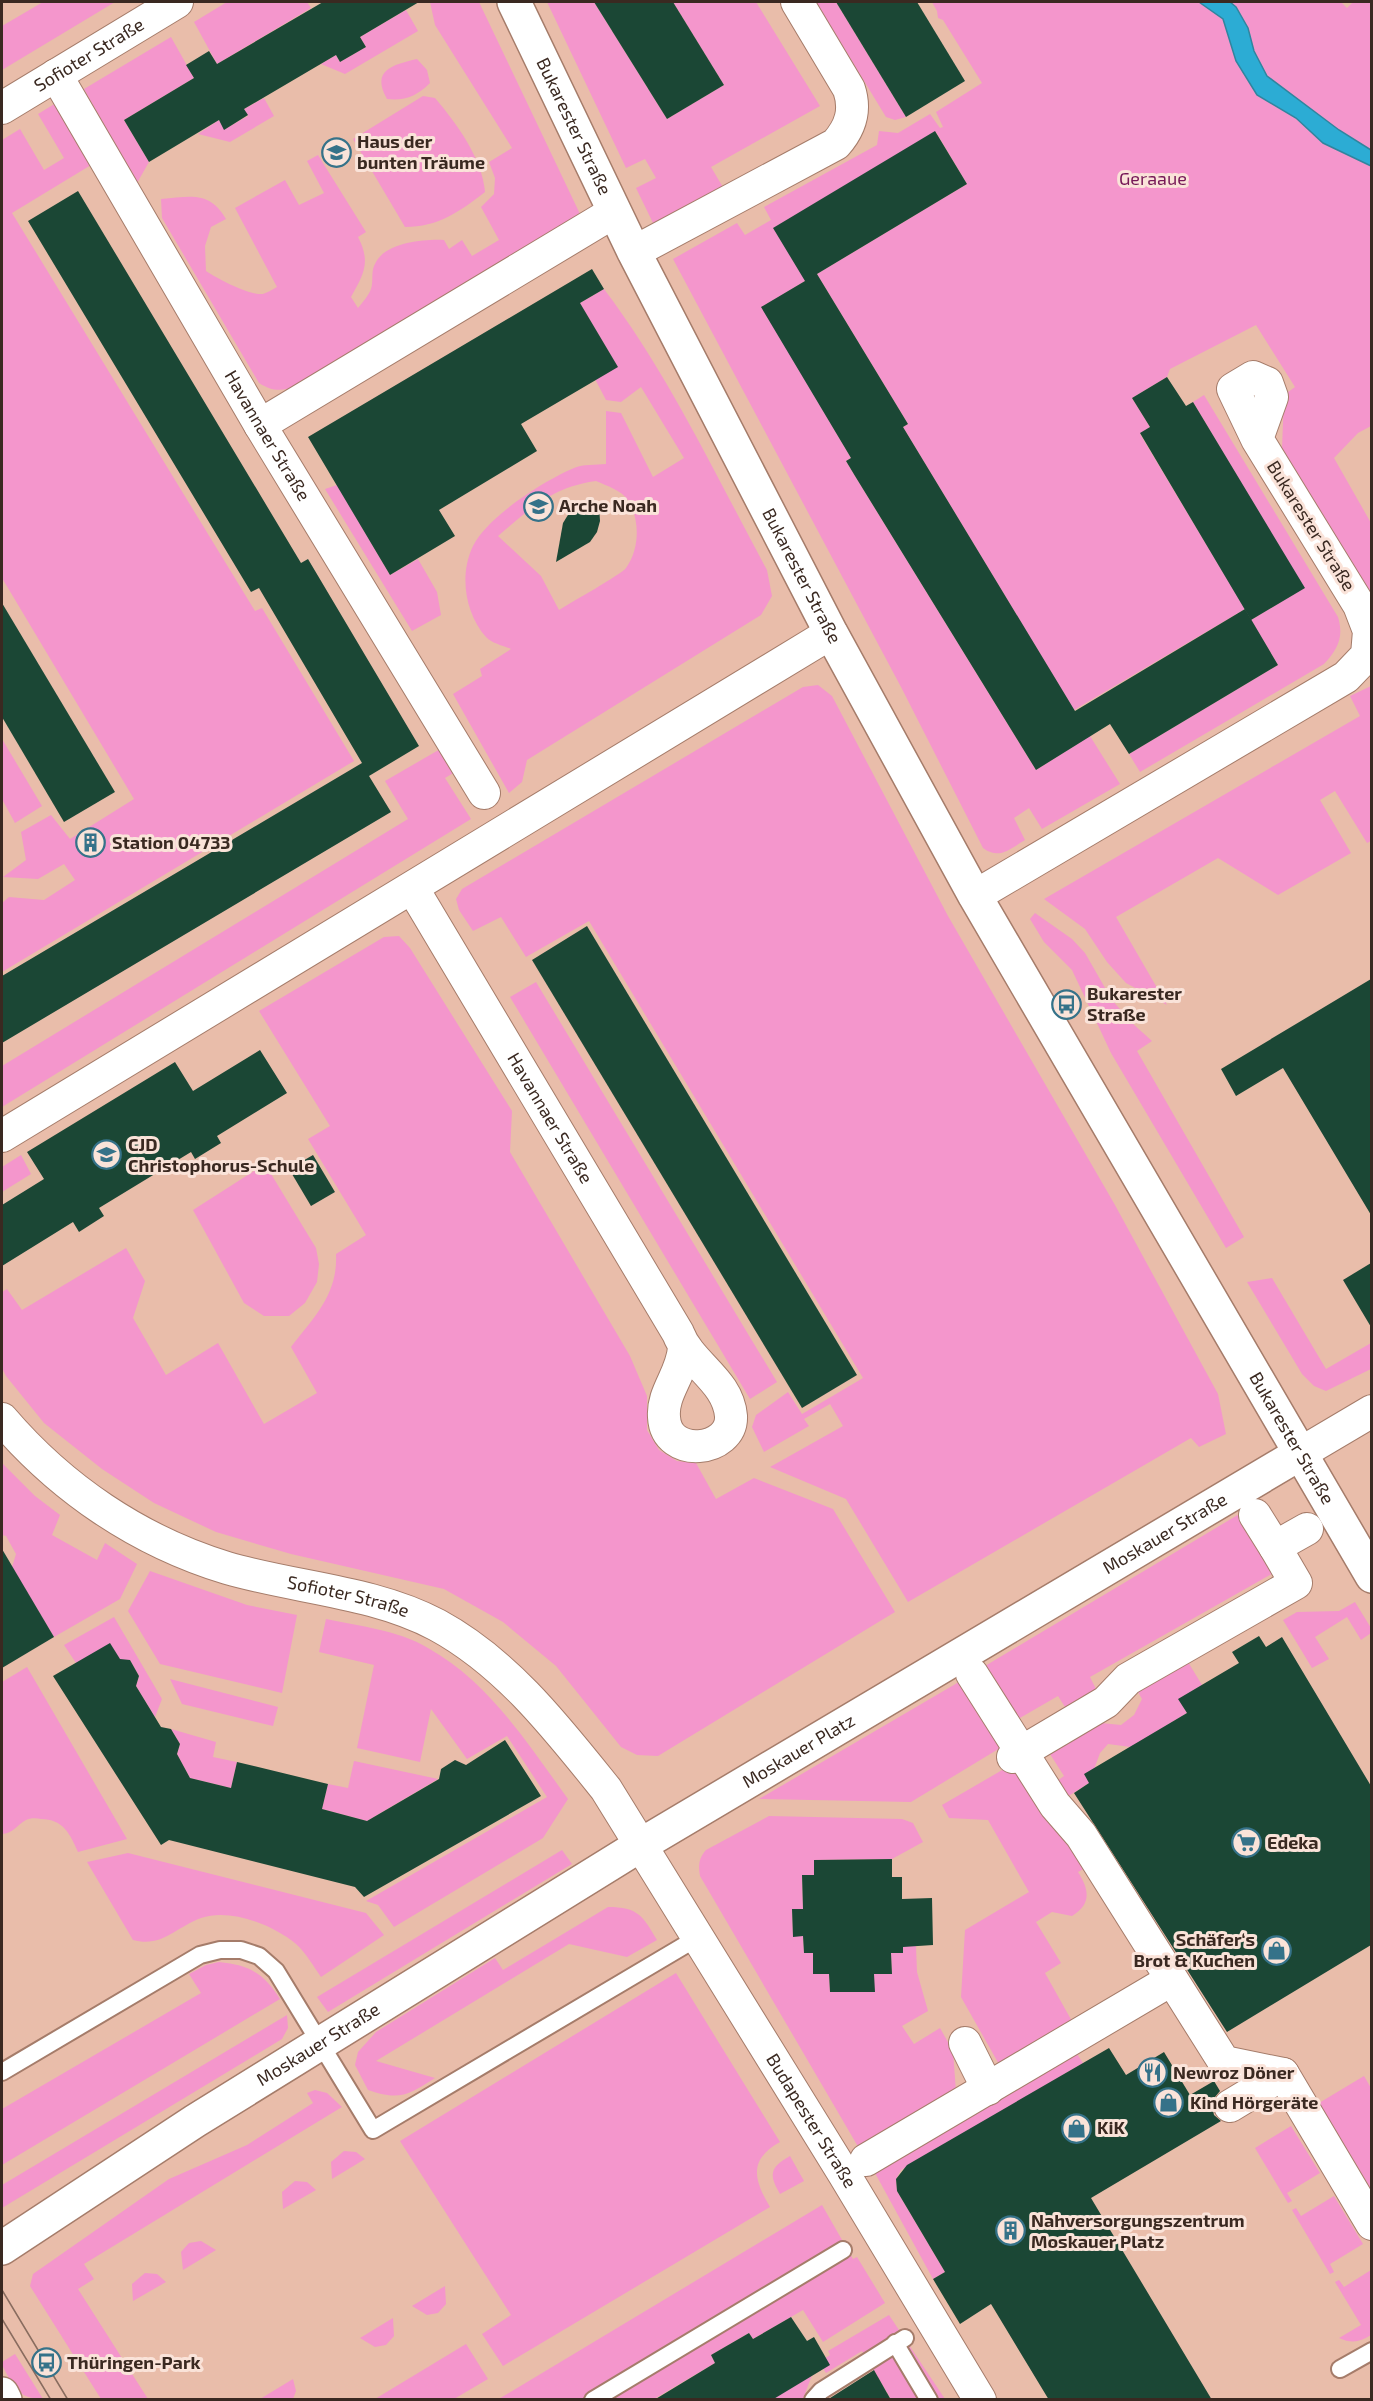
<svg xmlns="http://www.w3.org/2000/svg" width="1373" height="2401" font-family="'Exo 2',sans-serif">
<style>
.green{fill:#f496cc;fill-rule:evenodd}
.water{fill:#2cacd4;stroke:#30859e;stroke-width:1.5}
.building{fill:#1b4735}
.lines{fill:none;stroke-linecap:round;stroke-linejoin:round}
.lane-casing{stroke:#a57c6a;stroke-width:20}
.street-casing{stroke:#a57c6a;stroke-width:34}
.secondary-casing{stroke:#a57c6a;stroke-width:36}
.lane{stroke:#fff;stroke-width:16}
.street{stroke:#fff;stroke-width:32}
.secondary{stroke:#fff;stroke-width:33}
.tram{stroke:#896c5f;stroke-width:1.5}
.labels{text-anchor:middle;stroke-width:6;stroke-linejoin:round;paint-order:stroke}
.street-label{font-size:18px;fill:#3a2921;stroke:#fae3d9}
.poi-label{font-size:18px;font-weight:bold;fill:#3a2921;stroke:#fae3d9;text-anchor:start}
.park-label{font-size:18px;fill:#761857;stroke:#fae3d9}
</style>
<rect width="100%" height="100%" fill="#e9bdaa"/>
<g class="green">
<path d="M43,2H115L2,70V26Z"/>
<path d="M227,2H307L311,8L217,64L194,22Z"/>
<path d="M430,2H479L580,214L297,386C282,391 273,392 259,383L162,218L161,199C190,197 209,190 226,219L211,227L205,246L206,271C218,279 245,293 259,294C265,295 273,289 277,287L235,208L285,180L299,205L324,193L307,161L318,155L366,232L358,237C371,262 364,274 351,297L358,308C362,303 369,295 371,289C374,280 370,271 376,262C387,242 425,239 444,240L449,249L462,240L472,256L499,240L481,207L494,194L495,178L489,162L512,148L435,25Z"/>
<path d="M547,2H594L667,119L724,85L673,2H756L820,106L711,167L724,189L654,225L636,188L656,178L645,159L626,168Z"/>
<path d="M816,2H836L906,117L895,120L886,117Z"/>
<path d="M932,2H1341L1347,8L1353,2H1371V426L1358,433L1334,458L1371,523V604L1282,449L1284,395L1295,387L1256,325L1170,369L1167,377L1132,398L1150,427L1140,434L1245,609L1074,710L903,427L908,424L817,274L967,184L936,132L805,281L762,307L851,458L846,461L855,476L1036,770L1090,736L1120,784L1042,829L1029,808L1014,818L1025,840C1010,849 999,860 983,848L901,687L673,259L737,223L745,235L771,220L764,207L877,145L879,131L898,133L930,114L940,128L943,127L936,112L982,83L943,20L938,18L937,11Z"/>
<path d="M406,10L418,31L345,74L321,64L336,55L340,62L366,47L360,37Z"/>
<path d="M171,37L194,78L124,120L149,162L137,183L84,89Z"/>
<path d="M417,59L427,70L430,83C417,96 405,101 387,99C371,70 392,65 417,59Z"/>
<path d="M423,96L435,98C457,124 482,158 485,192C459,212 438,227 405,227L353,139Z"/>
<path d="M264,98L274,116L230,142L198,134L219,120L225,129L248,116L244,109Z"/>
<path d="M56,103L91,165L12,213L255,611L262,608L354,761L2,972V903L9,897L44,900L75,880L64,864L38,879L3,877L26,860L21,832L51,815L70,839L134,799L2,578V140L20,129L44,170L64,158L38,114Z"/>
<path d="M604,289C669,375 716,476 767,570L772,596L761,615L527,760L522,782L509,793L453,694L482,676L480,669L511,649C504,646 491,643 486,637C465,613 459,575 473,546C487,517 545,480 574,468C583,464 596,465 606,464V411L621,413L653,477L684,458L641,387L621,402L606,400L595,379L617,366L587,315L575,306ZM596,481C607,486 621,490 628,500C640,519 640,549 626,568C622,574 570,603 559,610L541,576L498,536C531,508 552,487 596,481Z"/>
<path d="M1204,395L1338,617C1344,637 1338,649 1324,664L1140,772L1129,754L1278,665L1251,620L1304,588L1193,402Z"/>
<path d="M337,485L390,575L418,559L437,592L441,615L412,631L325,489Z"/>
<path d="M818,685L832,696L948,916L1115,1205L1218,1394L1226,1434L1199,1447L1191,1438L908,1602L846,1499L770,1467L843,1426L830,1404L804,1419L809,1426L764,1452L752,1427L756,1415L788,1392L802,1414L863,1378L589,921L526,957L501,917L473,931L459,910L456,899L462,889L803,687Z"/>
<path d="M1371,686V841L1367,843L1335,791L1320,800L1351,853L1278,895L1218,858L1116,917L1167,1005L1126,983L1107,962L1085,929L1044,899L1360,716L1350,696Z"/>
<path d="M2,739L42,806L15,823L2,799Z"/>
<path d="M442,748L455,772L445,778L471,819L2,1107V1066L408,819L385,781Z"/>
<path d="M1035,913L1072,939L1085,953L1112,1000L1132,1023L1152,1041L1137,1051L1244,1237L1226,1248L1111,1053L1072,970L1044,942L1030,919Z"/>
<path d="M399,936L410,948L512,1111L510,1152L630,1356L647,1396V1430L659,1450L677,1461L696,1463L716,1499L754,1478L833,1509L895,1612L658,1756L637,1755L621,1747L556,1666L503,1622L444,1589L291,1554L216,1532L154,1503L102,1469L44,1423L6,1376L2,1368V1292L7,1289L22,1310L126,1248L145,1281L133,1318L166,1375L218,1343L264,1424L317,1393L291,1347C315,1316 338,1294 336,1254L366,1235L308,1139L330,1126L259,1011L384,937Z"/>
<path d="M536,982L777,1382L750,1399L510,997Z"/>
<path d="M21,1155L31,1174L2,1192V1167Z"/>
<path d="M265,1164L316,1248L319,1264L317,1282L305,1303L289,1316H264L244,1303L193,1210Z"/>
<path d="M1272,1278L1326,1369L1371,1343V1369L1326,1391L1314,1386L1302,1374L1247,1282Z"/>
<path d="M2,1463L35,1496L60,1515L52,1535L97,1560L105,1543L137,1564L120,1599L54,1637L12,1567L16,1554L6,1536L2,1535Z"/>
<path d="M1241,1513L1275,1572L1090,1677L1096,1689L1065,1707L1058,1696L1013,1722L980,1669Z"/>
<path d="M150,1571L247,1605L297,1615L282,1693L160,1664L128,1611Z"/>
<path d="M1355,1602L1371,1628V1633L1361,1640L1347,1617L1315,1637L1329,1659L1312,1668L1283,1620L1297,1612L1339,1611Z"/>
<path d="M114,1617L162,1699L155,1717L136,1686L139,1676L130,1660L76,1663L64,1645Z"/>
<path d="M326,1619C359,1626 398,1630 428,1648C489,1682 528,1744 568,1799L543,1838L394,1927L378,1905L366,1901L547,1797L507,1736L467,1759L431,1709L420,1762L357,1748L374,1665L319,1652Z"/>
<path d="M1188,1662L1202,1685L1179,1699L1187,1713L1131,1747L1108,1744L1100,1753L1089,1783L1067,1797L1057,1781L1064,1776L1050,1754L1101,1723L1121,1725L1134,1715L1142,1699L1138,1692Z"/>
<path d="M27,1667L127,1839L78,1852C70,1834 63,1819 41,1819C36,1818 30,1818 26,1820C17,1825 12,1834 2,1834V1682Z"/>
<path d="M170,1679L278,1707L273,1726L182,1704Z"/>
<path d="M964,1679L1005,1745L911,1802L759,1799Z"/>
<path d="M171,1729L216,1742L213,1757L237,1762L231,1788L190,1778L177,1754L180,1744Z"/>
<path d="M354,1761L438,1779L367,1821L322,1809L328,1784L348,1788Z"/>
<path d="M1016,1762L1067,1843L1089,1866L1078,1872C1089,1889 1092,1904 1072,1916L1052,1912L1036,1922L1061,1963L1045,1973L1073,2023L1000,2066L961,1997L965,1930L1029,1892L988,1820L949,1818L942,1805Z"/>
<path d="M769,1816L902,1819L913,1823L923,1842L892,1859L814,1860V1875H802L803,1909H792L793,1936H803L804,1953H813V1974H829L830,1992L874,1991V1974H892L891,1953H903V1937L916,1946L917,1972L928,2011L902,2026L914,2044L940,2028L953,2051L956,2092L860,2150L700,1876C698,1865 699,1858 706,1850Z"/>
<path d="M562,1850L572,1864L328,2012L317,1997Z"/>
<path d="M128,1853L366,1913L384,1935L321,1977C314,1967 306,1953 296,1944C273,1925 231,1908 201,1918C176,1927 162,1948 133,1940L87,1862Z"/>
<path d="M608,1907C638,1907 643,1916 657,1940L627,1957L569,1944L376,2061L435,2078C408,2095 400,2101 368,2090L355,2065L358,2052L376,2032L495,1958L503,1970Z"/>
<path d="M219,1962C249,1965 264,1973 280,1999L2,2165V2109L201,1993L189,1974L206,1965Z"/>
<path d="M676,1973L780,2142C748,2160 754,2180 770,2207L503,2366L482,2334L511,2315L400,2141Z"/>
<path d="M287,2015L288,2028L282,2039L2,2208V2185Z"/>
<path d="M1077,2054L1083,2063L901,2170L896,2179L897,2191L945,2272L933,2279L875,2173Z"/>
<path d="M1364,2076L1371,2088V2189L1319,2103Z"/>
<path d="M315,2090L327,2093L342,2107L84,2264L94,2279L78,2289L148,2399H101L30,2286L33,2274L169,2179L247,2145L313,2103L307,2093Z"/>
<path d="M1291,2126L1320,2173L1287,2193L1292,2201L1288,2203L1255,2148Z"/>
<path d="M344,2151L356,2152L365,2159L332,2179L331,2162Z"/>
<path d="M790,2156L804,2181L780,2194C769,2175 769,2168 790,2156Z"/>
<path d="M295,2181L307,2182L316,2190L283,2209L282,2192Z"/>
<path d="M1334,2196L1363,2244L1330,2264L1334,2272L1330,2274L1292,2210L1296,2208L1301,2216Z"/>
<path d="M822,2205L853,2259L857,2257L885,2303L823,2342L803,2310L753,2339L749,2333L711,2355L715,2363L654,2399L497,2400Z"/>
<path d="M201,2241L216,2250L183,2270L181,2252L189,2243Z"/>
<path d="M1371,2270V2335C1360,2342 1352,2344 1339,2338L1361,2325L1335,2282L1339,2280L1344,2287Z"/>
<path d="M145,2273L157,2274L166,2282L133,2301L132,2284Z"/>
<path d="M445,2286L446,2304L438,2313L427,2315L412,2306Z"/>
<path d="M889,2315L945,2399H891L862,2351L826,2373L819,2362L830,2355L828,2351Z"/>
<path d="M393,2318L394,2336L386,2345L375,2347L360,2338Z"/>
<path d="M466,2344L488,2379L454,2399H375Z"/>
<path d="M15,2354L43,2399C17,2399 13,2385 2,2365V2362Z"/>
<path d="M812,2375L803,2399H772Z"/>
<path d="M293,2379L296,2391L293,2399H260Z"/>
</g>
<path class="water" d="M1199,2H1230L1236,7L1248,28L1254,51L1267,76L1339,130L1371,150V166L1323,143L1296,118L1257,95L1236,61L1223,19Z"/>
<g class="building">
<path d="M323,2H419L360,37L366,47L340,62L336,55L244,109L248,115L224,130L219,120L149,162L124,120L194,78L186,65L209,51L217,64Z"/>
<path d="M594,2H673L724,85L667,119Z"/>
<path d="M836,2H917L965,81L906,117Z"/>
<path d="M935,131L967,184L817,274L908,424L903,427L1075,711L1245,609L1278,665L1129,754L1110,724L1036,770L855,476L846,461L851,458L761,307L805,281L773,228Z"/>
<path d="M78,191L301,563L308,559L419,746L369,776L391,812L2,1043V976L362,763L259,588L251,592L28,221Z"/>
<path d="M592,269L604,289L580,303L618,367L521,424L537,451L439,510L455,536L390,575L308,437Z"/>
<path d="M1167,377L1186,406L1193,402L1305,588L1251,620L1140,433L1150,427L1132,398Z"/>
<path d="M582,505L599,506L600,521L597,532L590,542L556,562L563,523L571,510Z"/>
<path d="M2,603L115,792L64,822L2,717Z"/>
<path d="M587,926L857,1375L802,1408L532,960Z"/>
<path d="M1371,979V1215L1283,1068L1236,1096L1221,1069Z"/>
<path d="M260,1050L287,1093L217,1136L221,1143L195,1159L191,1152L99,1208L104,1216L79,1232L73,1222L2,1266V1205L44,1179L27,1152L175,1062L193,1091Z"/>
<path d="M313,1155L335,1192L311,1206L289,1169Z"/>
<path d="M1371,1263V1327L1343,1280Z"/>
<path d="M2,1549L54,1637L2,1668Z"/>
<path d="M1259,1636L1266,1647L1282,1637L1371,1786V1945L1227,2032L1074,1793L1089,1783L1084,1774L1187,1713L1178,1699L1239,1663L1232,1652Z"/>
<path d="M110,1643L120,1659L130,1660L139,1676L136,1686L161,1727L171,1729L180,1744L177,1754L190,1778L231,1788L237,1762L328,1784L322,1809L367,1821L439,1779L441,1769L455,1760L466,1765L505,1740L541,1796L364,1897L355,1887L169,1840L161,1845L53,1676Z"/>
<path d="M892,1859V1877H902V1899L932,1898L933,1945L903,1947V1953H891L892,1974H874L875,1992H830L829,1974H813V1953H804L803,1936L793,1937L792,1909H803L802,1875H814V1860Z"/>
<path d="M1109,2048L1126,2075L1164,2052L1190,2095L1214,2081L1220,2091L1215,2097L1212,2106L1214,2115L1221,2121L1091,2198L1212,2400H1049L991,2304L960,2324L933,2279L945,2272L897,2191L896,2179L907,2165Z"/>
<path d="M791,2317L807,2341L814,2337L830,2365L772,2400H654L715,2363L711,2355L749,2333L753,2339Z"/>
<path d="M874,2370L891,2400H827L863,2377Z"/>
</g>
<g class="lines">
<defs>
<g id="lane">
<path d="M2,2072L200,1955L220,1950H241L259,1956L276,1971L373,2130L697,1938"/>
<path d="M895,2343L929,2400"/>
<path d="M1340,2369L1372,2351"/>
<path d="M593,2400L843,2250"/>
<path d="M813,2400L821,2391L905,2338"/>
</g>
<g id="street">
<path id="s1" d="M56,75L260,425L484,793"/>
<path id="s2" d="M2,108L177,2"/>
<path d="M634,252L836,144C851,127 856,110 849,89L797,2"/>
<path d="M260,425L614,212"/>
<path id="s3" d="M413,889L678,1333C690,1365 728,1380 731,1416C733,1452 666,1460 664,1417C662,1392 682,1375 684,1348"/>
<path d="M975,896L1346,677L1367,655L1369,631L1359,605L1257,439L1233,389L1253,377L1267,383L1272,397L1257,439"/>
<path d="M2,1136L831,633"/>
<path id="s4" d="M2,1419C61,1488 138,1541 227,1568C295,1588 373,1591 437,1625C507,1663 557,1728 606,1789L844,2174L980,2400"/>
<path d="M1301,1453L1372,1411"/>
<path d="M1255,1515L1275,1547"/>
<path d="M972,1674L1055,1805L1081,1835L1224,2062L1283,2074L1372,2224"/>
<path d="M1013,1757L1106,1702L1128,1679L1296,1583L1275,1547L1307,1529"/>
<path d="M965,2043L988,2089"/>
<path d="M1230,2106L1283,2074"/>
<path d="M866,2160L1171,1980"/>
</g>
<g id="secondary">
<path id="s5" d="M514,2L634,252L831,633L975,896L1372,1576"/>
<path id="s6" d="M2,2248L195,2121L639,1846L1301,1453"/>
<path d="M2,2394L5,2400"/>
</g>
</defs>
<use href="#lane" class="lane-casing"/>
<use href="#street" class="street-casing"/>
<use href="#secondary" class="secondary-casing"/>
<use href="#lane" class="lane"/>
<use href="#street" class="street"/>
<use href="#secondary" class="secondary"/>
<g class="tram">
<path d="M2,2290L68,2400"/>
<path d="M2,2319L51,2400"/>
</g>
</g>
<defs>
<symbol id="school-ring" viewBox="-11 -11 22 22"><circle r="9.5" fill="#fae3d9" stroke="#357289" stroke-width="1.5"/><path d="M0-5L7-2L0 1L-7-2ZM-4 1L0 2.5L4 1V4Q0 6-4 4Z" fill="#357289"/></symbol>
<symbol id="building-ring" viewBox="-11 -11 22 22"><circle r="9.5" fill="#fae3d9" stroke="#357289" stroke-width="1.5"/><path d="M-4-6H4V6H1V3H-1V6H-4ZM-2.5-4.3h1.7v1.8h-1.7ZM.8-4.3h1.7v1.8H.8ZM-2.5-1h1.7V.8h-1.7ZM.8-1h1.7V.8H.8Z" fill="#357289"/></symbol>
<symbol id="bus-ring" viewBox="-11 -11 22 22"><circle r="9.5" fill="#fae3d9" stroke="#357289" stroke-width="1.5"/><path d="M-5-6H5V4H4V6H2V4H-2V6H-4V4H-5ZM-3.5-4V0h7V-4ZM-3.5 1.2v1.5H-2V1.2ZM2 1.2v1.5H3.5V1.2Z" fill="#357289"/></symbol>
<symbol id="supermarket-ring" viewBox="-11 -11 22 22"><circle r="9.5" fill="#fae3d9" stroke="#357289" stroke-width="1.5"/><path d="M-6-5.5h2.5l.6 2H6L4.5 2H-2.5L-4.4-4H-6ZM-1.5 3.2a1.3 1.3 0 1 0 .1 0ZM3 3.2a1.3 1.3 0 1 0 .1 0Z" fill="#357289"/></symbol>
<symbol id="shop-ring" viewBox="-11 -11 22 22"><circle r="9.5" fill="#fae3d9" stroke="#357289" stroke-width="1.5"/><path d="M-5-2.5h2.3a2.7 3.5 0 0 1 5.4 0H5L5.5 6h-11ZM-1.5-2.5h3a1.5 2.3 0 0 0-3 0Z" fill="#357289"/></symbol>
<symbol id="restaurant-ring" viewBox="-11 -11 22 22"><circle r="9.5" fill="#fae3d9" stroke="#357289" stroke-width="1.5"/><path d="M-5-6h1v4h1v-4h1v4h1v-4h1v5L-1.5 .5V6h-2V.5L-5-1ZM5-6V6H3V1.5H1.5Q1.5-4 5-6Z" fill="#357289"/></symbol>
</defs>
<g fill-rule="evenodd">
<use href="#school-ring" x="320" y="136" width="33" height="33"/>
<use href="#school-ring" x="522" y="490" width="33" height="33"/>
<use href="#building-ring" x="74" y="826" width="33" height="33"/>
<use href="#bus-ring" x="1050" y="988" width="33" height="33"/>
<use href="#school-ring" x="90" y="1138" width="33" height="33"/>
<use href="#supermarket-ring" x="1230" y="1826" width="33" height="33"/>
<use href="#shop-ring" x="1260" y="1934" width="33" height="33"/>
<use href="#restaurant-ring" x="1136" y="2056" width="33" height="33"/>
<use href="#shop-ring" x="1152" y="2086" width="33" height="33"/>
<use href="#shop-ring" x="1060" y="2112" width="33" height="33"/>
<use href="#building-ring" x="994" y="2214" width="33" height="33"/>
<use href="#bus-ring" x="30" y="2346" width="33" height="33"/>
</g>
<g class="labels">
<g class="street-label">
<text dy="6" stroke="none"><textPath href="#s2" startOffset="102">Sofioter Straße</textPath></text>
<text dy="6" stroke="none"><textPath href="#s5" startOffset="138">Bukarester Straße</textPath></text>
<text dy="6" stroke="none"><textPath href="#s1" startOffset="418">Havannaer Straße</textPath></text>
<text transform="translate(1311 526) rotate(58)" y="6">Bukarester Straße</text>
<text dy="6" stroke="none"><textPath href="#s5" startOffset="642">Bukarester Straße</textPath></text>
<text dy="6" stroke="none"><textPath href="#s3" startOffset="267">Havannaer Straße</textPath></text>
<text dy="6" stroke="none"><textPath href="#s5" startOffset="1634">Bukarester Straße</textPath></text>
<text dy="6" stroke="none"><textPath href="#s6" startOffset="1365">Moskauer Straße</textPath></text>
<text dy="6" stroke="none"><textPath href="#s4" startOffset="398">Sofioter Straße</textPath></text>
<text dy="6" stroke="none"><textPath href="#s6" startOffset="939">Moskauer Platz</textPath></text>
<text dy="6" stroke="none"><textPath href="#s6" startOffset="376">Moskauer Straße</textPath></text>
<text dy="6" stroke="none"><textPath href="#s4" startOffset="1119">Budapester Straße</textPath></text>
</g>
<g class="poi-label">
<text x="357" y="148">Haus der<tspan x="357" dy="21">bunten Träume</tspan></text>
<text x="559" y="512">Arche Noah</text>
<text x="112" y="849">Station 04733</text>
<text x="1087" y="1000">Bukarester<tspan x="1087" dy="21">Straße</tspan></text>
<text x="128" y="1151">CJD<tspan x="128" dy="21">Christophorus-Schule</tspan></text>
<text x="1267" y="1849">Edeka</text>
<text x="1255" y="1946" text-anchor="end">Schäfer‘s<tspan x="1255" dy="21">Brot &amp; Kuchen</tspan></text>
<text x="1173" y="2079">Newroz Döner</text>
<text x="1190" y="2109">Kind Hörgeräte</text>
<text x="1097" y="2134">KiK</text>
<text x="1031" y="2227">Nahversorgungszentrum<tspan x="1031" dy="21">Moskauer Platz</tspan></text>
<text x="67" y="2369">Thüringen-Park</text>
</g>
<g class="park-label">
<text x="1153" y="185">Geraaue</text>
</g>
</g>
<rect width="1373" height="2401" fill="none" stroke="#3a2921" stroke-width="6"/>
</svg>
